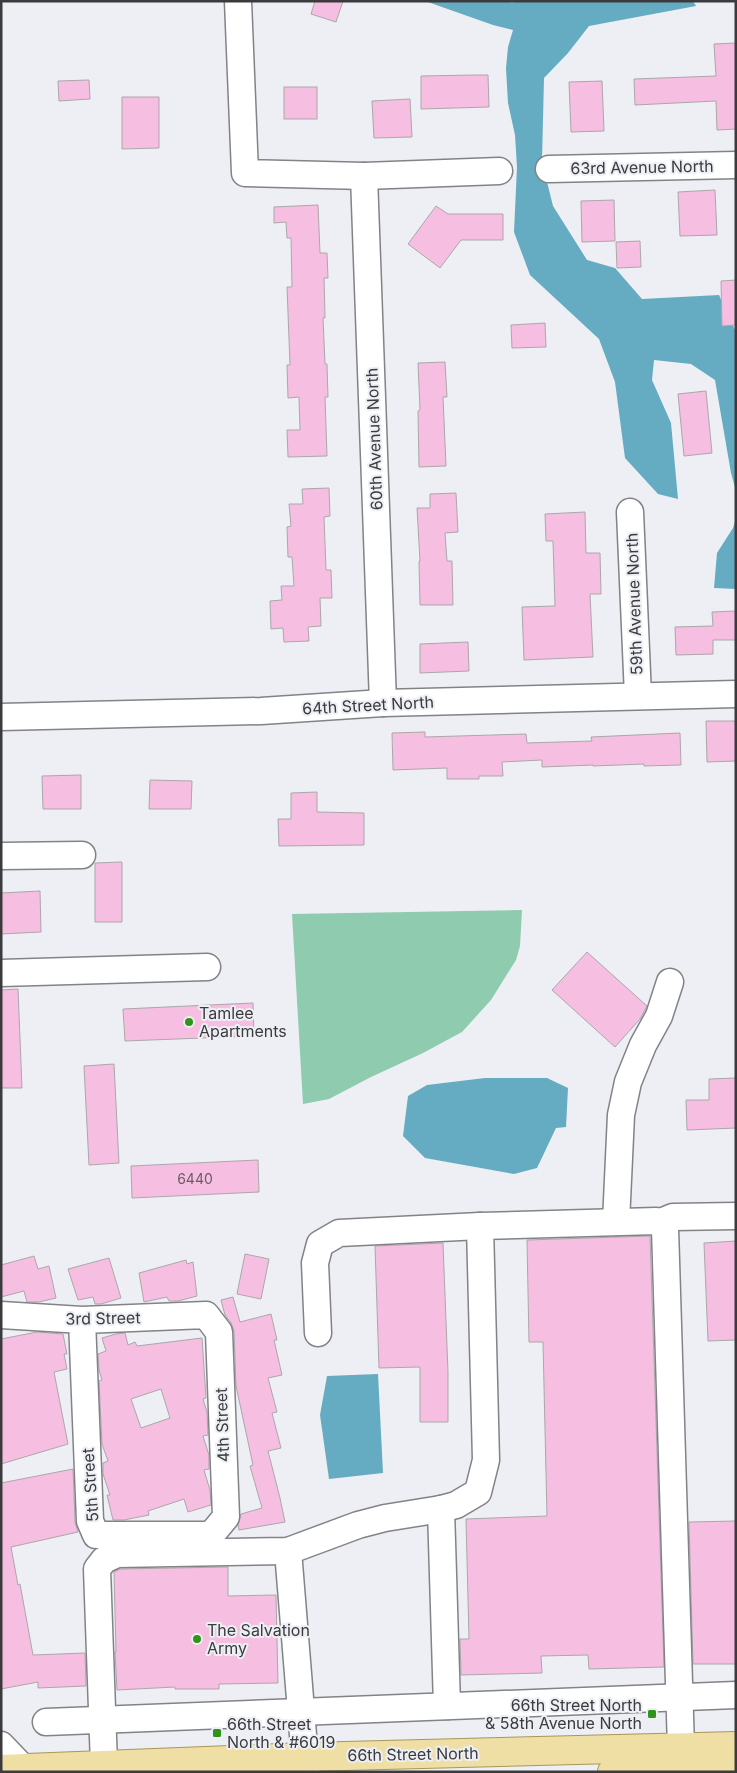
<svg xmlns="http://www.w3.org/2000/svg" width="737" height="1773" font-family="Inter,sans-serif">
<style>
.green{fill:#8fcbae}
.water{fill:#65abc1}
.building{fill:#f6bee0;stroke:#aca7aa;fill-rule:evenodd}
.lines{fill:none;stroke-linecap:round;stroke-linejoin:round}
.minor-casing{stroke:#818387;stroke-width:29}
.major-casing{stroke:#a99759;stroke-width:30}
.minor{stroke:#fff;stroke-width:26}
.major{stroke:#efdfa4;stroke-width:28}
.poi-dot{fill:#2f951a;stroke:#edeff4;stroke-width:2}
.labels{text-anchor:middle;stroke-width:4;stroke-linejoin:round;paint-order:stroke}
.number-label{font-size:14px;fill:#6a5c66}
.street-label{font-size:16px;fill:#3b3b3d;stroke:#edeff4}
.poi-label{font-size:16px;fill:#3b3b3d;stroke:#edeff4;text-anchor:start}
</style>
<rect width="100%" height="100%" fill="#edeff4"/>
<path class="green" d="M522,910L520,946L516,960L491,1000L462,1032L423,1053L371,1077L329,1099L303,1104L292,914Z"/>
<g class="water">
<path d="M425,1H510L512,3L514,1H693L696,6L589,26L568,53L544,78L542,160L538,161L539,178H546L553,206L587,260L615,268L642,299L719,295L736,332V491L731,473L715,380L691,364L654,360L652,380L671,423L678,499L658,494L625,458L615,382L599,339L530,275L514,232L517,167L515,135L508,103L506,68L508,47L513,30L493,25Z"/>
<path d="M736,518V589L714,588L717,553L733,528Z"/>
<path d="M485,1078H547L568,1088L566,1127L556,1128L537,1168L514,1174L425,1158L403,1136L408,1096L427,1085Z"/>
<path d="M378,1374L383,1473L329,1479L320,1415L327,1376Z"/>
</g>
<g class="building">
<path d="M315,1H343L336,22L311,14Z"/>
<path d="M736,43V129L717,130L716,101L635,105L634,79L716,76L714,44Z"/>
<path d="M475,75H488L489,107L421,109V76Z"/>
<path d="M89,80L90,99L59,101L58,81Z"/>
<path d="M602,81L604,131L571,132L569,82Z"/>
<rect x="284" y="87" width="33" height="32"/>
<path d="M122,97H159V148L122,149Z"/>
<path d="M410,99L412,137L374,138L372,101Z"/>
<path d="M715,190L717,235L680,236L678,192Z"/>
<path d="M614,200L615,241L582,242L581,201Z"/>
<path d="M318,205L320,253H327L328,278H324L325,318H323L325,364H327L328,397H325L327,456L288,457L287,430H300L299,397L288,398L287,365H290L287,287H292L291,238H287L286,222L274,223V207Z"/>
<path d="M436,206L448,214H503V240H461L440,268L408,244Z"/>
<path d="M640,241L641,267L617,268L616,242Z"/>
<path d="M736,280V325L722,326L721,281Z"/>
<path d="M545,323L546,347L512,348L511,325Z"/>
<path d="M445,362L447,397H443L446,466L419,467L418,411L420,410L418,363Z"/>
<path d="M706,391L712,453L684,456L678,394Z"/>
<path d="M329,488L330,516L324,517L326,570H331L332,598H320L321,626L308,627L309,641L284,642L283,628L271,629L270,601L282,600L281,586H294L292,557H288L287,527L291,526L289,504H303L302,489Z"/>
<path d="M456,493L458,532L445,533L447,561H452L453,605H420L419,561H420L417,508H430V494Z"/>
<path d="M585,512L586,553H600L601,594H590L593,657L524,660L522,607L555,606L553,541H546L545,514Z"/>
<path d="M736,611V640H713V654L676,655L675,627L713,626L712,612Z"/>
<path d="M468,642L469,671L420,673V644Z"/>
<path d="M706,721H736V761L707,762Z"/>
<path d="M425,732V737L526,734L527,743L592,741L591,737L680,733L681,765L644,766V764L593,766V765L542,767V760L502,762L503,776H479V779H447V768L393,770L392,733Z"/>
<path d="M81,775V809H43L42,776Z"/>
<path d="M150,780L192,781L191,809H149Z"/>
<path d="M317,792V812L364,813V845L279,846L278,819H291V793Z"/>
<path d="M122,862V922H95V863Z"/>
<path d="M40,891L41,932L1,934V893Z"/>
<path d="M587,952L647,1006L640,1019L615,1047L552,990Z"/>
<path d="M18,989L22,1088H1V990Z"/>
<path d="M253,1003L254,1036L125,1041L123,1009Z"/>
<path d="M114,1064L119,1163L89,1165L84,1066Z"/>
<path d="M736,1078V1128L687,1130L686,1100H709V1079Z"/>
<path d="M258,1160L259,1192L132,1198L131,1166Z"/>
<path d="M650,1236L664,1667L589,1669L588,1655L541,1656L542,1673L461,1675L460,1639H469L466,1519L547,1516L543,1342H529L527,1240Z"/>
<path d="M736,1241V1340L708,1341L704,1243Z"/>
<path d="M443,1243L448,1372V1422H420V1367L379,1368L375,1246Z"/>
<path d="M245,1254L269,1259L261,1299L237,1294Z"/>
<path d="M34,1256L38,1269L49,1266L56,1298L39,1302H27L24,1291L1,1297V1265Z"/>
<path d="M109,1258L121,1298L101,1304H95L93,1297L78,1300L68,1269Z"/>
<path d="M186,1260L187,1264L193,1262L197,1296L178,1301H169L167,1297L144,1302L139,1273Z"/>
<path d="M233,1297L240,1322L271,1314L277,1340H274L282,1375L268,1378L277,1412L272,1413L281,1448L268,1451L280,1498L285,1522L239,1530L238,1524L241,1514L262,1508L250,1466L253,1465L236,1386L234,1331L231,1323L225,1315L221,1300Z"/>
<path d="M37,1332L63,1334L67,1354H64L67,1369L54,1372L68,1444L1,1464V1339Z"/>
<path d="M125,1333L128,1345L135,1342L137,1346L202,1338L206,1398L203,1399L207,1412L208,1435L203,1436L209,1455V1469L204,1470L210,1490L211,1505L188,1512L184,1499L148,1511L149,1515L124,1520H113L107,1495H110L103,1474V1463L108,1461L102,1444L99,1381L102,1380L99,1370L98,1354L106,1351L102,1338L116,1334ZM161,1389L170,1418L141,1428L131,1399Z"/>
<path d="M73,1469L75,1522L78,1532L11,1547L18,1585L20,1584L33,1655L85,1653L86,1686L38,1688V1682L1,1689V1483Z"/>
<path d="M736,1521V1664H693L689,1522Z"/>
<path d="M228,1567V1596L276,1595L278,1683L219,1684V1689H175V1687L117,1690L115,1652H116L114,1572L120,1569Z"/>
</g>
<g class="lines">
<defs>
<g id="minor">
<path d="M238,1L245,173L364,176L499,171"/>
<path d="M549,169L736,165"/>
<path d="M364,176L383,703"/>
<path d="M630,512L638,696"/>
<path d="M1,717L261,711L383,703L736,694"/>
<path d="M1,856L82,855"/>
<path d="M1,973L207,967"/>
<path d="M616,1222L621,1115L628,1082L643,1045L659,1016L670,982"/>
<path d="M661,1222L673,1217L736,1216"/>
<path d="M1,1315L82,1320L206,1315L219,1332L226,1517L211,1535H96L90,1521L82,1320"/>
<path d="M318,1333L315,1263L320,1244L339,1233L480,1226"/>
<path d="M441,1509L447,1706"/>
<path d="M288,1551L306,1772"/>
<path d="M46,1722L736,1695"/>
<path d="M1,1745L24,1769V1772"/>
<path d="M104,1765L97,1569L104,1560L117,1554L288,1551L358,1525L385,1518L441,1509L456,1505L478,1492L486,1460L480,1226L656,1221L661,1222L665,1228L681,1748"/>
</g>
<g id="major">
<path d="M1,1769L306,1757L736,1746"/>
<path d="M612,1772L736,1767"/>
</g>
</defs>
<use href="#minor" class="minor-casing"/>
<use href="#major" class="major-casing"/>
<use href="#minor" class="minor"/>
<use href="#major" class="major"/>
</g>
<g class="poi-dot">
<circle cx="189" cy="1022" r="5"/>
<circle cx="197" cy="1639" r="5"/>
<rect x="647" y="1709" width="10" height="10" rx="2.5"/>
<rect x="212" y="1728" width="10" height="10" rx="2.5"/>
</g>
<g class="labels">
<g class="number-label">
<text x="195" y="1184">6440</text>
</g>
<g class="street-label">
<text transform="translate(642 167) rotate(-1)" y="6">63rd Avenue North</text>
<text transform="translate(374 439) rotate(-92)" y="6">60th Avenue North</text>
<text transform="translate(634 604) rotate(-92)" y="6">59th Avenue North</text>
<text transform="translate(368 705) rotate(-3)" y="6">64th Street North</text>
<text transform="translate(103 1318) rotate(-1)" y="6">3rd Street</text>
<text transform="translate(222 1425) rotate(-92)" y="6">4th Street</text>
<text transform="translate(90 1485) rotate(-94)" y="6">5th Street</text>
<text transform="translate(413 1754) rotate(-1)" y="6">66th Street North</text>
</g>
<g class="poi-label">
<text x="199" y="1019">Tamlee<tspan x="199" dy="18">Apartments</tspan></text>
<text x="207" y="1636">The Salvation<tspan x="207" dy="18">Army</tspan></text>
<text x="642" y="1711" text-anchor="end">66th Street North<tspan x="642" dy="18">&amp; 58th Avenue North</tspan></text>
<text x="227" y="1730">66th Street<tspan x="227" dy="18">North &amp; #6019</tspan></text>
</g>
</g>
<rect width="737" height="1773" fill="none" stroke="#3b3b3d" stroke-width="5"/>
</svg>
